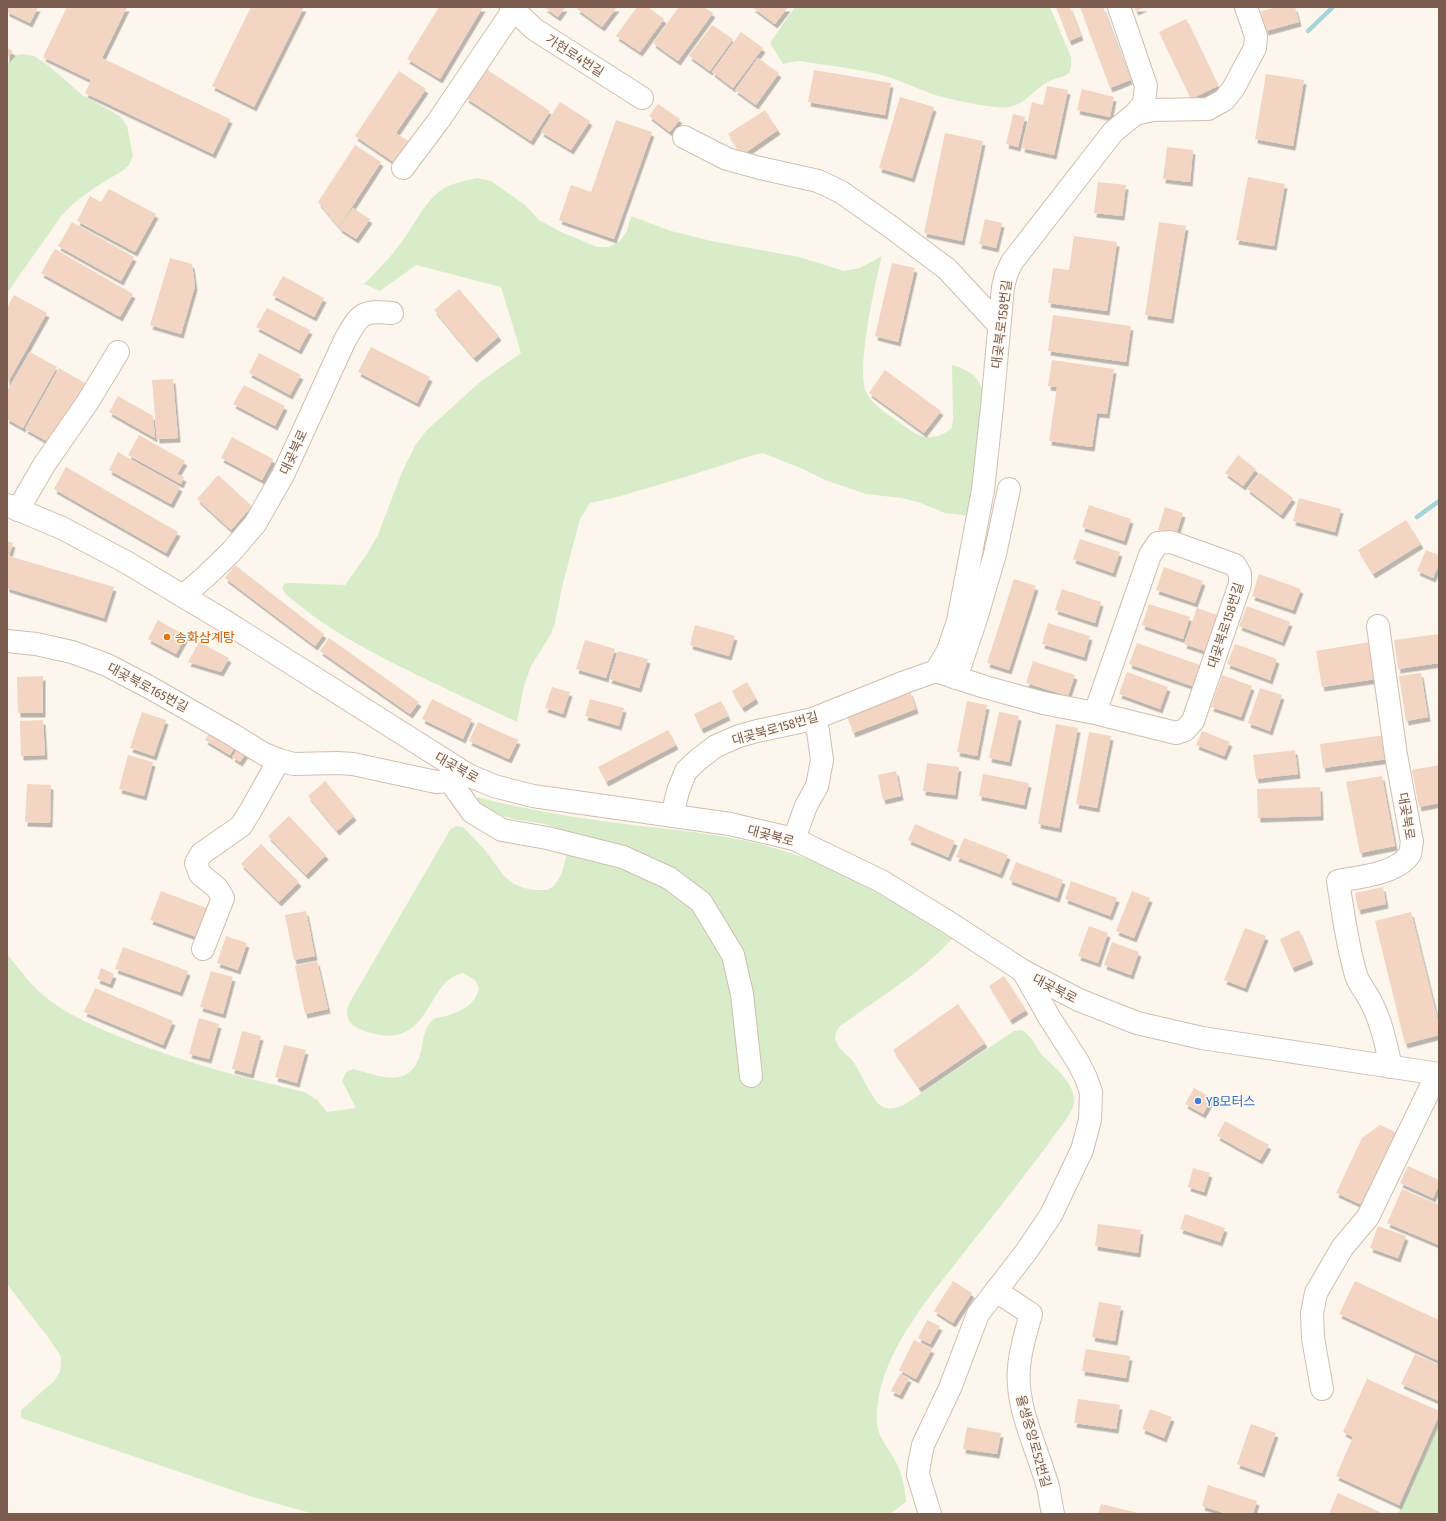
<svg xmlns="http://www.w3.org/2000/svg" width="1446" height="1521" font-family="'Fira Sans Condensed','Noto Sans KR',sans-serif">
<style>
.green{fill:#d8ecc9}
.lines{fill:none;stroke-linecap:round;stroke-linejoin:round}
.stream{stroke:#a5d3da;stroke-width:4.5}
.building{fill:#f3d5c3;filter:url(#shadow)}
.minor-casing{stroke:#d1beb0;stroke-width:24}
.minor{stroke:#fff;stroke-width:22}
.food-dot{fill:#e8710a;stroke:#fffaf3;stroke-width:1.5}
.shop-dot{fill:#3f7fe0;stroke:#fffaf3;stroke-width:1.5}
.labels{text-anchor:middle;stroke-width:3;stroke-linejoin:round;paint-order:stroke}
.street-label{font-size:13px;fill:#7a5c4d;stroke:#fffaf3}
.food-label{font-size:13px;fill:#c56008;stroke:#fffaf3;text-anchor:start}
.shop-label{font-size:13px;fill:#366cbe;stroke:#fffaf3;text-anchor:start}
</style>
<defs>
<filter id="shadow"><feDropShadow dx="2.5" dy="4.5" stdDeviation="0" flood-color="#0004"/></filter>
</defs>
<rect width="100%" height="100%" fill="#fdf6ec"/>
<g class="green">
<path d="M795,7H1050L1071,57C1073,80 1063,74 1048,82C1034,89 1027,103 1010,107C1000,109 989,106 980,105C964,102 948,99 932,94C914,87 897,79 878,74C852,68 826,65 800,61L791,62L783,64L770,43Z"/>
<path d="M23,54L34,56L49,66L82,95L120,116L127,126L133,156L129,165L122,171L94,188L74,203L62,215L7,293V64L14,56Z"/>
<path d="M477,178L491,181L525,205L539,220L561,232L597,247H609L620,241L627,231L631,216L671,231L711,241L799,257L844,271L860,268L882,256C875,283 856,369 866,392C872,406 896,419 907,428C922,440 937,440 952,428L953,418L952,365C968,370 977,374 983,391L972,516L945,513L918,502L901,498L866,494L825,480L803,469L763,453L750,456L685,477L617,497L590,503L580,519L562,587L555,623L551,634L531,666L524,686L517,722C478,704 439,686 401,667C365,649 330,630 299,605C293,600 285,595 282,588L284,584L289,583L345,585L367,554L378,535L402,472L416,444L427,430L480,382L521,353L501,287L416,265L380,291L364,284C377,271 390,258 401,243C413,227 422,207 437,193C447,184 464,181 477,178Z"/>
<path d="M477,797C523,809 569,817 617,823C670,830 726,833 778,849C841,868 898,904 952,939C920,974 877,999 839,1027C836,1032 834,1036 836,1041C838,1049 847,1054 852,1060C860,1071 872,1099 880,1105C888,1111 896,1108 904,1105L1014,1031L1022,1030C1035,1039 1034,1046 1043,1056C1056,1069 1079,1086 1073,1107C1069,1117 1060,1127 1054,1136C1025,1176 993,1215 963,1254C927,1300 875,1359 877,1421C877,1438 890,1449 897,1464C903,1477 905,1489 906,1502L890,1514H314L250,1496L21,1418V1410L54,1381L60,1372L61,1362L60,1355L50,1340L7,1284V954C20,970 32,987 48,999C69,1015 93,1026 118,1036C178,1061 241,1077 304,1092L317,1100L327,1112L356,1108L342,1081L346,1072L353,1069C385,1078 414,1090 422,1046C424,1036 425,1026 434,1019C438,1017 442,1017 446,1016C463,1010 474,1006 479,988L475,980L463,973C428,979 431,1043 380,1035C371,1033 362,1031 354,1026C345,1019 346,1011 350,1002L450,830L456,826L463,827L485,850L504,876L514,884L524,888L536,890H547L554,886L561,875L566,858L569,837C555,822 538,824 520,820C506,818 494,813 481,808Z"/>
<path d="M1439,1425V1514H1398Z"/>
</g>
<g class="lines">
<g class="stream">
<path d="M1308,31L1333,7"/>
<path d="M1417,517L1439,501"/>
</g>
</g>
<g class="building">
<path d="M7,7H38L30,23L7,12Z"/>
<path d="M67,7H127L102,58L230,119L213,154L85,93L91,80L43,57Z"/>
<path d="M251,7H304L254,107L212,86Z"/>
<path d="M439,7H483L440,79L407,59Z"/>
<path d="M544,7H565L558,17Z"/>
<path d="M579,7H617L602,27L577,9Z"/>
<path d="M637,7H648L664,19L640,52L616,36Z"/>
<path d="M679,7H704L713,13L678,61L653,43Z"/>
<path d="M752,7H788L775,24Z"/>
<path d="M1056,7H1070L1081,36L1069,41Z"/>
<path d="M1080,7H1103L1130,80L1110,88Z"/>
<path d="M1134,7H1145L1136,11Z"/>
<path d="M1278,7H1295L1299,22L1266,31L1261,11Z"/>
<path d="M1186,19L1218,86L1191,99L1159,32Z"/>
<path d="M712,25L733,39L710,71L689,56Z"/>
<path d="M741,32L763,48L733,88L712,72Z"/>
<path d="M7,48L13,51L7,58Z"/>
<path d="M758,58L779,73L756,105L735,90Z"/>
<path d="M486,69L550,111L531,141L466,98Z"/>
<path d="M814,70L891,83L885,115L808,102Z"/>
<path d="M399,71L426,89L396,133L413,144L398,165L355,136Z"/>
<path d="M1266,74L1304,80L1293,146L1255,139Z"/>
<path d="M1047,86L1068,90L1054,155L1022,148L1032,102L1043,105Z"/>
<path d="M1082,89L1114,97L1110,117L1077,110Z"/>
<path d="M900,97L934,107L912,178L879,168Z"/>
<path d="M560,102L590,121L571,150L541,132Z"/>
<path d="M658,104L680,119L670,132L649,116Z"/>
<path d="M765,110L778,130L742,155L728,134Z"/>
<path d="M1013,114L1025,117L1018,147L1006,144Z"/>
<path d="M616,120L652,132L614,239L559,220L571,185L591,192Z"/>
<path d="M945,133L983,141L962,241L924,233Z"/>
<path d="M355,145L381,162L339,227L318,202Z"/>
<path d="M1167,147L1193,150L1190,182L1163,179Z"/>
<path d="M1248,177L1285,184L1274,246L1236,240Z"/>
<path d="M1098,182L1126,185L1122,216L1094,213Z"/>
<path d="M109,189L156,214L135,252L77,221L90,196L101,202Z"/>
<path d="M353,208L370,219L356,239L339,228Z"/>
<path d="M985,219L1002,223L996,248L979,244Z"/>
<path d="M72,222L134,257L121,281L58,246Z"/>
<path d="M1159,222L1186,226L1171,319L1145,315Z"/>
<path d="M1074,236L1117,242L1107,311L1048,303L1053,268L1069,270Z"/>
<path d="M55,249L133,294L120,317L41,273Z"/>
<path d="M170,258L192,264L195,286L181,334L150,325Z"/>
<path d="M892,263L915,268L898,342L875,336Z"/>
<path d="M283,276L324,298L314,317L272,295Z"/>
<path d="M459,289L499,336L474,358L434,310Z"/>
<path d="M14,295L47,313L7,384V308Z"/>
<path d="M267,308L310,330L299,350L256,327Z"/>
<path d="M1053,315L1131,326L1126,362L1048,351Z"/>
<path d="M371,347L430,377L417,403L358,372Z"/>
<path d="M30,352L57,367L23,428L7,419V391Z"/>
<path d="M259,353L301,375L290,395L249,373Z"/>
<path d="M1052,360L1114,369L1107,414L1097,413L1092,447L1049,441L1057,387L1048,386Z"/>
<path d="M59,368L85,383L50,443L25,429Z"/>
<path d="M885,370L941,411L924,433L869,393Z"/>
<path d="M173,379L178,438L157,439L152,380Z"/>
<path d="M244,385L285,406L275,426L233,404Z"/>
<path d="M118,396L153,416L155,438L109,412Z"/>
<path d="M139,435L185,461L177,474L184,477L181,484L128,455Z"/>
<path d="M232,437L273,459L262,480L221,458Z"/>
<path d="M118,452L180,487L171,504L109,470Z"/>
<path d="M1238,455L1256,469L1243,486L1225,473Z"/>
<path d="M66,467L178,532L166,553L54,489Z"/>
<path d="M1260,473L1293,498L1281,515L1247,489Z"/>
<path d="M218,475L252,506L231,530L197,499Z"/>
<path d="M1299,498L1341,509L1335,532L1293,521Z"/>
<path d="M1089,505L1131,519L1124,541L1082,527Z"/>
<path d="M1165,507L1183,513L1176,535L1158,530Z"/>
<path d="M1406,520L1421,544L1373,574L1358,550Z"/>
<path d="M1080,539L1120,552L1113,573L1073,559Z"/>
<path d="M7,541L13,543L9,556L114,587L104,618L7,588Z"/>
<path d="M1426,550L1439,555V564L1433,578L1417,571Z"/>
<path d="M235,565L324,634L315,646L225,578Z"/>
<path d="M1164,567L1203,581L1195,603L1156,590Z"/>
<path d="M1259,574L1301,589L1293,610L1252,596Z"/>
<path d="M1014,579L1036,586L1009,670L987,663Z"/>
<path d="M1062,589L1101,602L1095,623L1055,610Z"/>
<path d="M1149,604L1190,617L1183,639L1142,625Z"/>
<path d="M1247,606L1290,622L1282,642L1239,626Z"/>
<path d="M1197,608L1217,615L1205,651L1184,644Z"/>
<path d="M158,620L186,636L176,654L148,639Z"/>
<path d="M1048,623L1090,636L1084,657L1042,644Z"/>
<path d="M695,625L735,636L729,656L690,645Z"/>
<path d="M1439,634V663L1398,669L1394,640Z"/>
<path d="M329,638L419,702L410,714L320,651Z"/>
<path d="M585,640L615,649L606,678L576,669Z"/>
<path d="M199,642L229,658L221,672L188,662Z"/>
<path d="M1370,642L1376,679L1322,687L1316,651Z"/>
<path d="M1137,643L1203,666L1195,687L1129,664Z"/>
<path d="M1235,644L1277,659L1270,680L1227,664Z"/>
<path d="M618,651L648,659L639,688L609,679Z"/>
<path d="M1033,661L1075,675L1068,696L1026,683Z"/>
<path d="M1127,672L1168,687L1160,709L1119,694Z"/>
<path d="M1421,673L1428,717L1406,721L1399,676Z"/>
<path d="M1222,675L1252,686L1241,717L1211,707Z"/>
<path d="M43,676V713H18L17,677Z"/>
<path d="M747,682L756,699L742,708L732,691Z"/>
<path d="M552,687L570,692L563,714L545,708Z"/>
<path d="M1260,688L1282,695L1270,731L1248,723Z"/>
<path d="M910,691L916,709L853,733L847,716Z"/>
<path d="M432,699L472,719L463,739L422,719Z"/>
<path d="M590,699L624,708L619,726L585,716Z"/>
<path d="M721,701L728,716L701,729L694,714Z"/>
<path d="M967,701L987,705L977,756L957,752Z"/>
<path d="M142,712L166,720L154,756L130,748Z"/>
<path d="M999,712L1019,716L1009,762L989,758Z"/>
<path d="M43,720L45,755L21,756L20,721Z"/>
<path d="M478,722L518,740L509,759L469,741Z"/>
<path d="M1056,724L1078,728L1059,828L1038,824Z"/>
<path d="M211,730L236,745L230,755L205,740Z"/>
<path d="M668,730L676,745L606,782L598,767Z"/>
<path d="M1202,731L1230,742L1224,756L1196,745Z"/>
<path d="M1089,732L1111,736L1097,808L1076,804Z"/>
<path d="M1385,735L1388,759L1323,768L1320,744Z"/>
<path d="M238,748L246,753L240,762L232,757Z"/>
<path d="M1295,750L1298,774L1256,779L1253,755Z"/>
<path d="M128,755L153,762L144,796L119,789Z"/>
<path d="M927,763L959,767L955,795L923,791Z"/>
<path d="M1439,765V803L1419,807L1412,770Z"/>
<path d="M896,771L901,796L883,800L878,775Z"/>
<path d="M983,774L1029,783L1024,805L979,796Z"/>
<path d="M1382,776L1395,846L1360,853L1346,782Z"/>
<path d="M325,781L354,816L337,831L308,796Z"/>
<path d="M27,784L51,785L50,823L25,822Z"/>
<path d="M1320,787L1321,816L1258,818L1257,789Z"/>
<path d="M289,816L326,855L306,875L268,836Z"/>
<path d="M915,824L955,841L948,857L908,840Z"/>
<path d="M964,838L1008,855L1000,874L956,857Z"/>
<path d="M261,844L299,882L279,902L241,864Z"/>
<path d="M1016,862L1063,880L1057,898L1009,880Z"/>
<path d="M1071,881L1117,898L1110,916L1065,899Z"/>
<path d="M1383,887L1386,904L1358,910L1355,893Z"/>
<path d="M161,891L209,909L199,938L150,920Z"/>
<path d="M1132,891L1150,898L1134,938L1116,931Z"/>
<path d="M306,911L315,956L294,960L285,915Z"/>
<path d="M1411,912L1439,1025V1035L1405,1044L1375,921Z"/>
<path d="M1089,926L1108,933L1098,963L1078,956Z"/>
<path d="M1245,928L1266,936L1245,988L1224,980Z"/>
<path d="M1299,930L1311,960L1292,968L1280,939Z"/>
<path d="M226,936L247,943L238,970L217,963Z"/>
<path d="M1112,942L1139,952L1131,975L1104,965Z"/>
<path d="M123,947L188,971L180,992L115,969Z"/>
<path d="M317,961L328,1009L305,1014L295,966Z"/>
<path d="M101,968L114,974L110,984L97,979Z"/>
<path d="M211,971L233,977L223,1014L200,1007Z"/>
<path d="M1004,976L1026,1010L1010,1020L989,986Z"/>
<path d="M95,988L173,1021L163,1045L84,1012Z"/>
<path d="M958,1004L985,1043L919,1088L893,1050Z"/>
<path d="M199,1018L219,1024L209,1059L189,1054Z"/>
<path d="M242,1031L261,1036L251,1074L232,1069Z"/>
<path d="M284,1045L306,1050L297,1083L275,1077Z"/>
<path d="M1194,1088L1212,1098L1203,1114L1185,1104Z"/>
<path d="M1225,1121L1269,1145L1260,1160L1217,1136Z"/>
<path d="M1380,1125L1399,1134L1364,1206L1336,1193L1362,1138Z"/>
<path d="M1408,1166L1439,1180V1185L1433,1198L1400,1183Z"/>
<path d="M1193,1168L1210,1173L1204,1192L1188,1187Z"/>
<path d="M1402,1189L1439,1205V1245L1387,1223Z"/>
<path d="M1185,1214L1225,1228L1220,1242L1180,1229Z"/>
<path d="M1098,1224L1141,1230L1138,1253L1095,1246Z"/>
<path d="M1378,1226L1406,1236L1398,1258L1370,1248Z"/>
<path d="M953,1281L972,1293L953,1323L934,1311Z"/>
<path d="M1355,1281L1439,1320V1361L1339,1314Z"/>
<path d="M1099,1302L1121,1306L1115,1341L1092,1337Z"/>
<path d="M927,1320L940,1326L930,1344L918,1338Z"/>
<path d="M914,1340L932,1349L916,1379L899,1370Z"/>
<path d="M1086,1349L1130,1356L1126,1378L1082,1371Z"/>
<path d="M1415,1354L1439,1365V1401L1401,1384Z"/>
<path d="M900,1374L909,1378L900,1395L891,1391Z"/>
<path d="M1367,1379L1439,1411V1415L1399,1505L1336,1476L1353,1437L1343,1432Z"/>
<path d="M1078,1399L1120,1405L1116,1429L1074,1423Z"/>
<path d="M1150,1409L1172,1417L1164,1438L1142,1429Z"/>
<path d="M1251,1424L1276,1433L1262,1473L1237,1464Z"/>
<path d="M967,1427L1001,1433L997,1454L963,1449Z"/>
<path d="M1208,1485L1257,1501L1253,1514H1227L1202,1506Z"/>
<path d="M1338,1493L1384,1514H1329Z"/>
<path d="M1101,1504L1138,1513V1514H1098Z"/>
</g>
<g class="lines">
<defs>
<g id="minor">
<path d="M511,7L534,29L642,98"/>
<path d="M1119,7L1146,86L1144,103L1135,114"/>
<path d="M684,137L727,159L760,168L818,181L841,192L891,227L947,269L999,325"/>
<path d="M403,168L439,120L514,9"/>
<path d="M7,505L62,528L126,562L223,620L468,775L494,786L533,796L730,824L794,839L881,881L948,922L1023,971L1079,1000L1137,1023L1202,1038L1439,1074"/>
<path d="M18,510L44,465L87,403L118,352"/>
<path d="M183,596L204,578L231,552L255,524L283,475L345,340C360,314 361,310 392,313"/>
<path d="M1378,626L1396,755L1412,842C1411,845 1411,851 1410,854C1397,874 1359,877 1338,881C1343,912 1347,945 1356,975C1359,985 1367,993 1371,1002C1382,1023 1386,1045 1391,1067"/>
<path d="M7,641L36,644L72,652L107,665L149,687L233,735L264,754L279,760L294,764L337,763L353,764L436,782L450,781L468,775"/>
<path d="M936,671L985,687L1043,703L1095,713L1176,733L1185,730L1193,721L1240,584V574L1235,565L1171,542L1158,543L1150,555L1095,713"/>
<path d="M956,678L976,619L995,554L1009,489"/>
<path d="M450,781L472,812L502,830L547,838L623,857L669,878L701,902L733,955L742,994L751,1076"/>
<path d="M672,816L678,791L686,771L700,758L716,746L739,736L757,731L813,719L905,682L936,671L948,651L958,621L983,490L992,407L1003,287L1006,275L1012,262L1113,132L1135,114L1152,110L1208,109L1224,100L1233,89L1255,48L1256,36L1246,7"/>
<path d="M794,839L806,806L817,786L822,760L818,731L813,719"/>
<path d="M203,949L223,898L217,888L200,874L196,863L201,854L241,826L251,810L279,760"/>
<path d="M996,1291L1031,1314C1026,1332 1020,1350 1019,1368C1015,1407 1038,1450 1048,1487C1050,1496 1051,1505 1053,1514"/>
<path d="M1322,1389L1313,1338L1312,1313L1316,1293L1342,1248L1368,1217L1437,1074"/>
<path d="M930,1514L918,1475L919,1465L923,1445L950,1388L978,1314L1026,1252L1051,1215L1082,1150L1090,1120L1091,1092L1086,1078L1078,1062L1049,1017L1023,971"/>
</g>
</defs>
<use href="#minor" class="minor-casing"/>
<use href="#minor" class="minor"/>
</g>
<circle class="food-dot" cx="167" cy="637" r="4"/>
<circle class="shop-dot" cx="1198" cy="1101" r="4"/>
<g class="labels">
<g class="street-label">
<text transform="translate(575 55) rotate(33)" y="5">가현로4번길</text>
<text transform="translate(1001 324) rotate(-83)" y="5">대곶북로158번길</text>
<text transform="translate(293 452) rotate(-65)" y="5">대곶북로</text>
<text transform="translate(1225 625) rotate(-72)" y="5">대곶북로158번길</text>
<text transform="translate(148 687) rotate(28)" y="5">대곶북로165번길</text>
<text transform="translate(775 728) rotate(-16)" y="5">대곶북로158번길</text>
<text transform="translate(457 767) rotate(29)" y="5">대곶북로</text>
<text transform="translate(1407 816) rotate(81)" y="5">대곶북로</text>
<text transform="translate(771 835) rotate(15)" y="5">대곶북로</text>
<text transform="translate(1055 988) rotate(27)" y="5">대곶북로</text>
<text transform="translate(1034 1441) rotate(74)" y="5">율생중앙로52번길</text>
</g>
<g class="food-label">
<text x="175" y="642">송화삼계탕</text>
</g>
<g class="shop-label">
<text x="1206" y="1106">YB모터스</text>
</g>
</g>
<rect width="1446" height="1521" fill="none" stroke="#7a5c4d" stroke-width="16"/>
</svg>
